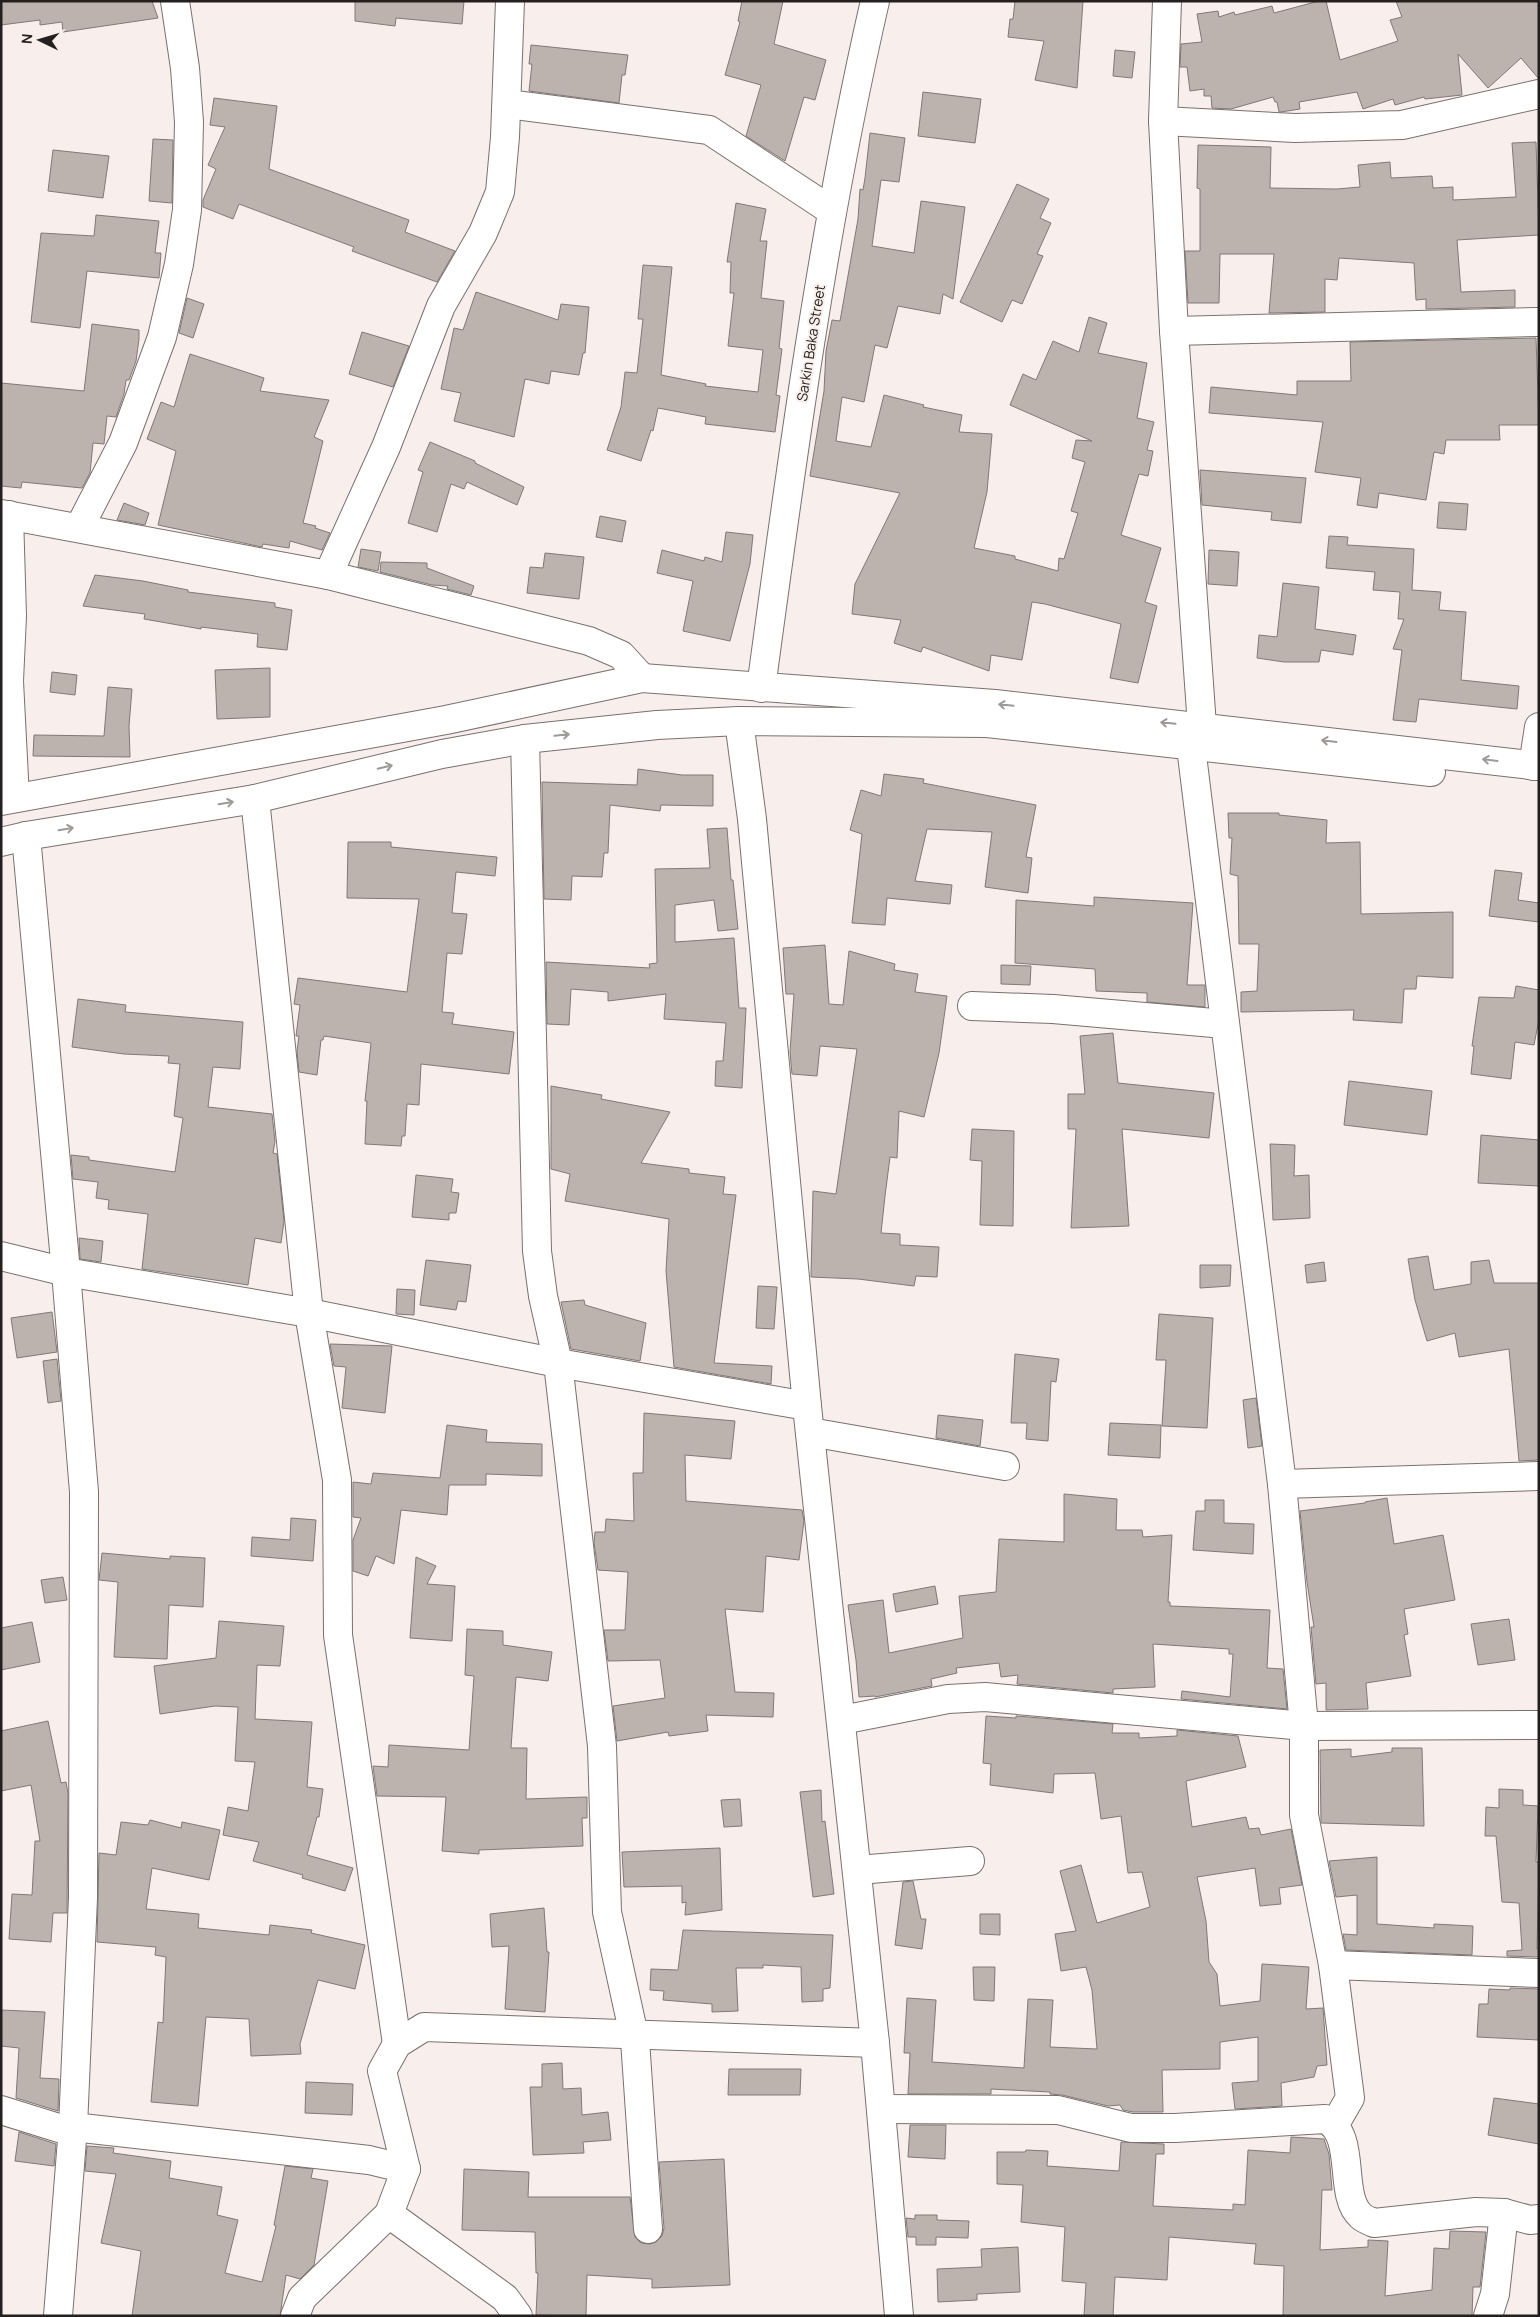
<svg xmlns="http://www.w3.org/2000/svg" width="1540" height="2317" font-family="Manrope,sans-serif">
<style>
.building{fill:#bcb3af;stroke:#827976}
.lines{fill:none;stroke-linecap:round;stroke-linejoin:round}
.minor-casing{stroke:#7a716e;stroke-width:30}
.major-casing{stroke:#7a716e;stroke-width:30}
.minor{stroke:#fff;stroke-width:28}
.major{stroke:#fff;stroke-width:28}
.oneway{stroke:#9c9b9a}
.labels{text-anchor:middle;stroke-width:4;stroke-linejoin:round;paint-order:stroke}
.street-label{font-size:14px;fill:#24201f;stroke:#f8eeeb}
</style>
<rect width="100%" height="100%" fill="#f8eeeb"/>
<g class="building">
<path d="M1,1H152L158,18L63,32L62,22L40,25V20L1,25Z"/>
<path d="M355,1H464L462,24L396,18L395,26L355,21Z"/>
<path d="M742,1H783L774,44L826,60L815,100L804,97L785,161L746,136L761,85L725,75L740,22L738,21Z"/>
<path d="M1015,1H1083L1077,88L1035,80L1044,41L1008,37L1010,19H1013Z"/>
<path d="M1319,1H1326L1340,60L1398,41L1390,20L1402,17L1396,1H1539V79L1521,58L1488,88L1458,54L1462,95L1425,99L1424,97L1395,105L1393,99L1363,109L1357,92L1299,102L1300,109L1281,112H1279L1277,102H1275L1273,97L1231,109L1212,108L1211,96H1204V89L1190,91L1187,67H1180L1181,44L1202,42L1197,14L1218,11L1219,17L1234,12L1235,15L1272,6L1274,13Z"/>
<path d="M531,45L628,55L625,75H622L619,103L529,91L532,64H529Z"/>
<path d="M1115,50L1135,52L1132,78L1113,76Z"/>
<path d="M923,92L981,99L975,143L918,136Z"/>
<path d="M214,98L277,106L269,169L409,220L405,232L455,251L437,282L352,251L354,247L239,204L233,219L203,207V200L216,169L208,165L225,127L210,125Z"/>
<path d="M870,133L905,138L899,182L881,180L872,246L914,253L921,201L965,207L953,299L943,294L940,314L898,306L887,348L875,345L864,402L842,397L836,441L871,447L884,395L924,405L923,407L962,415L959,432L992,434L987,492L974,548L1015,556V559L1058,571L1059,558L1064,559L1078,513L1071,511L1085,462L1072,458L1076,440L1092,441L1010,405L1023,374L1036,380L1053,341L1079,352L1089,317L1107,323L1098,353L1147,363L1137,418L1154,422L1147,450L1153,451L1148,476L1139,474L1121,535L1161,548L1145,602L1157,606L1138,683L1110,678L1121,624L1045,604L1032,602L1022,660L991,655L989,671L923,647L921,652L894,643L901,620L852,614L855,584L900,493L810,476L824,391L826,351L832,320L840,321L858,219L860,189L863,190L865,178Z"/>
<path d="M153,139L173,140L172,203L149,201Z"/>
<path d="M1536,142L1539,235L1457,240L1461,292L1515,290V307L1426,309V299L1416,300L1414,263L1339,258L1337,280L1325,279V312L1269,313L1274,254H1220L1219,303H1188L1185,251H1200V189L1197,188L1198,145L1271,147L1270,188L1337,189L1360,187L1358,165L1390,162L1391,178L1432,176L1433,188L1453,187V200L1516,197L1512,143Z"/>
<path d="M53,150L109,156L103,198L48,191Z"/>
<path d="M1017,184L1049,199L1040,218L1051,223L1037,254L1043,256L1022,304L1012,300L1002,322L960,302Z"/>
<path d="M736,203L766,209L760,241H767L761,298L784,301L779,348L782,349L776,395L780,396L775,432L705,424L706,417L658,408L653,431L651,430L641,461L607,450L621,407L625,372L637,373L643,319H638L643,265L672,267L661,375L706,384L705,386L758,392L763,350L728,346L734,293H730L731,262H727Z"/>
<path d="M96,215L159,221L155,253H161L159,278L87,271L80,328L31,322L41,233L94,236Z"/>
<path d="M476,292L558,320L561,304L589,307L585,353H583L579,375L551,371L549,384L525,379L514,437L454,421L461,393L441,389L454,328L463,330Z"/>
<path d="M187,298L204,304L193,338L179,333Z"/>
<path d="M92,324L139,330V339L136,361L129,380H126L124,394L116,417L107,416L104,444L93,443L90,473L82,488L22,482L21,488L1,486V383L84,391Z"/>
<path d="M362,332L409,346L393,387L349,374Z"/>
<path d="M1536,338L1539,425H1499L1500,440H1446L1444,454L1434,452L1426,500L1379,493L1377,508L1357,505L1361,478L1315,472L1323,422L1209,413L1211,387L1297,395V381H1351L1350,342Z"/>
<path d="M190,354L264,378L260,391L329,400L314,437L323,441L303,523L316,526L315,528L330,533L322,550L290,541L289,548L263,544L262,547L158,525L176,451L147,439L161,402L174,407Z"/>
<path d="M430,442L475,461V463L524,487L517,505L467,482L464,489L451,484L437,532L408,523L423,472L418,470Z"/>
<path d="M1200,470L1306,478L1301,523L1271,520L1272,512L1202,505Z"/>
<path d="M1439,502L1468,504L1466,530L1437,528Z"/>
<path d="M124,503L149,513L145,525L117,520Z"/>
<path d="M600,516L626,521L622,542L596,537Z"/>
<path d="M726,532L753,535L750,564L730,641L683,631L693,581L657,573L662,550L704,561L705,557L722,562Z"/>
<path d="M1329,536L1348,537L1347,545L1414,549L1412,590L1441,592L1439,610L1466,612L1461,680L1519,686L1517,709L1419,699L1416,722L1393,720L1402,650L1393,649L1404,619H1398L1400,592L1373,590L1375,572L1326,568Z"/>
<path d="M361,549L381,552L378,571L358,567Z"/>
<path d="M1209,550L1239,552L1237,586L1208,584Z"/>
<path d="M545,553L584,557L579,599L527,593L530,567L543,568Z"/>
<path d="M381,562L427,563V568L474,586L471,595L447,589L448,586L432,585L380,572Z"/>
<path d="M95,575L143,581L188,590V592L275,603V607L292,610L287,650L257,647L258,634L201,627V629L144,619L145,614L83,606Z"/>
<path d="M1283,583L1319,587L1315,629L1356,635L1353,655L1321,650L1319,662H1284L1257,658L1259,635L1277,637Z"/>
<path d="M270,668V717L217,719L215,670Z"/>
<path d="M52,672L77,675L75,695L50,692Z"/>
<path d="M108,687L132,689L129,726L130,757L33,756L34,735L104,736Z"/>
<path d="M638,769L682,775H713V806L661,805L660,811L610,805L608,853H604L602,877L572,876L571,900L544,899L542,782L637,785Z"/>
<path d="M884,774L924,779L923,783L1036,805L1026,857L1032,858L1028,893L985,887L992,832L927,829L915,881L952,885L950,904L887,898L885,925L852,923L862,834L850,830L861,790L881,796Z"/>
<path d="M1228,813H1279V815L1327,820L1326,843L1360,842L1361,914L1453,912V978L1417,976L1416,989H1404L1402,1023L1353,1020L1354,1010L1241,1012V992L1257,991L1259,944H1239L1238,876L1230,874L1232,838H1229Z"/>
<path d="M727,828L731,880H733L738,929L718,931L714,900L675,905V942L734,938L739,1008H746L742,1088L715,1086L716,1061H723L726,1023L664,1019L666,994L608,1001V992L571,989L569,1025L547,1024L546,962L650,968L649,964L657,963L655,869L710,868L707,829Z"/>
<path d="M348,842H391V847L497,857L495,876L456,872L452,913L467,914L462,954L447,953L442,1012L454,1013L452,1024L514,1032L509,1074L421,1064L419,1105L407,1104L405,1136H402L401,1146L365,1144L367,1101H365L371,1043L324,1036L323,1040H321L317,1075L299,1072L297,1051L299,1036H296L300,1005L294,1004L298,978L407,992L419,899L347,898Z"/>
<path d="M1495,870L1522,873L1518,900L1539,903V922L1489,916Z"/>
<path d="M1094,897L1193,903L1187,985H1205V1007L1147,1002V993L1096,991L1095,969L1015,963L1016,900L1094,906Z"/>
<path d="M825,945L829,1004L843,1005L849,951L895,964L894,970L918,974L915,992L947,996L939,1053L924,1117L899,1111L897,1158L890,1157L885,1196L881,1233L900,1234V1245L939,1247L937,1277L916,1276L914,1286L858,1279L811,1277L813,1191L836,1194L857,1049L820,1046L817,1076L792,1074L790,1052L794,994H786L783,948Z"/>
<path d="M1001,965L1031,966L1030,985L1001,984Z"/>
<path d="M1516,986L1539,990V1019L1534,1045L1515,1042L1511,1079L1471,1074L1474,1046H1472L1479,997L1514,998Z"/>
<path d="M78,999L126,1005L125,1012L243,1022L240,1069L213,1067L208,1107L272,1114L275,1141L273,1153L277,1154L284,1221L281,1243L255,1238L248,1285L142,1269L148,1214L108,1209L109,1200L96,1198L98,1182L73,1179L71,1155L89,1157V1160L175,1172L183,1118L174,1116L180,1064L168,1063L169,1056L124,1054L72,1047Z"/>
<path d="M1113,1033L1118,1083L1214,1093L1209,1138L1122,1129L1129,1226L1071,1228L1076,1129H1068V1094H1085L1080,1036Z"/>
<path d="M1349,1081L1432,1091L1427,1135L1344,1125Z"/>
<path d="M551,1086L602,1095L601,1099L670,1112L641,1163L689,1169V1173L725,1177L723,1194L736,1195L714,1363L772,1366L771,1384L674,1367L666,1271L669,1219L565,1201L570,1174L551,1169Z"/>
<path d="M972,1129L1014,1131L1013,1226L980,1225L982,1161L970,1160Z"/>
<path d="M1481,1135L1539,1140V1186L1478,1183Z"/>
<path d="M1270,1144L1295,1145L1294,1176L1309,1175L1310,1218L1273,1220Z"/>
<path d="M416,1175L453,1179L451,1192L459,1193L456,1213H449V1220L412,1217Z"/>
<path d="M79,1238L103,1241L101,1262L80,1259Z"/>
<path d="M1428,1256L1434,1290L1471,1284V1262L1489,1260L1494,1283H1539V1460L1519,1461L1509,1349L1459,1357L1455,1333L1427,1341L1415,1300L1408,1259Z"/>
<path d="M426,1260L471,1265L466,1302L458,1301L456,1310L420,1305Z"/>
<path d="M1324,1262L1326,1281L1307,1283L1305,1265Z"/>
<path d="M1200,1265H1231L1230,1286L1200,1288Z"/>
<path d="M758,1286L777,1287L774,1329L756,1328Z"/>
<path d="M397,1289L415,1290L414,1315L396,1314Z"/>
<path d="M584,1300L585,1305L646,1323L640,1361L571,1349L561,1302Z"/>
<path d="M52,1312L57,1352L17,1358L11,1318Z"/>
<path d="M1159,1314L1213,1318L1207,1428L1162,1426L1166,1360H1156Z"/>
<path d="M330,1344L392,1346L385,1413L342,1408L346,1367L334,1366Z"/>
<path d="M1015,1354L1059,1359L1056,1382L1051,1381L1048,1441L1026,1439L1027,1423H1011Z"/>
<path d="M57,1359L61,1401L48,1403L43,1361Z"/>
<path d="M1256,1398L1262,1446L1248,1448L1243,1400Z"/>
<path d="M644,1413L735,1421L731,1459L685,1455L686,1501L802,1510L804,1521L799,1560L766,1556L763,1612L725,1609L735,1692L774,1693L773,1717L706,1715L708,1731L669,1736L668,1732L617,1741L613,1706L665,1698L660,1660L608,1661L604,1630H625L628,1572L598,1570L594,1543L595,1532H605L606,1519L634,1521L633,1473H643Z"/>
<path d="M938,1415L983,1420L980,1446L936,1438Z"/>
<path d="M1110,1423L1161,1425L1160,1458L1108,1455Z"/>
<path d="M447,1425L487,1430L486,1442L542,1444V1476L486,1474V1485H449L447,1515L401,1510L394,1564L376,1556L368,1576L353,1571V1540L361,1518L353,1517V1482L371,1484L373,1473L440,1478Z"/>
<path d="M1064,1494L1117,1499L1116,1530H1142L1143,1537L1172,1535L1168,1602H1170V1606L1270,1610L1267,1668L1283,1669L1287,1709L1181,1699L1182,1691L1230,1697L1233,1654H1229V1649L1153,1644L1155,1687L1113,1689V1693L1017,1684L1018,1675L1001,1677L999,1663L956,1668L957,1673L931,1679L932,1686L875,1697V1696L859,1697L856,1660L848,1605L883,1600L889,1653L963,1638L959,1596L996,1592L999,1539L1064,1542Z"/>
<path d="M1387,1498L1394,1544L1443,1535L1455,1600L1404,1609L1408,1634L1404,1635L1411,1676L1366,1683L1368,1709L1326,1710V1683L1316,1684L1311,1627H1314L1307,1582L1300,1511L1365,1503V1502Z"/>
<path d="M1205,1500H1224V1523L1254,1524L1253,1554L1193,1550L1196,1511H1205Z"/>
<path d="M291,1518L316,1520L313,1561L251,1556L252,1537L290,1540Z"/>
<path d="M102,1553L170,1559V1556L205,1558L203,1607L169,1605L167,1659L114,1657L118,1582L99,1580Z"/>
<path d="M416,1557L436,1566L427,1584L455,1586L452,1641L410,1638Z"/>
<path d="M63,1577L67,1600L45,1603L41,1580Z"/>
<path d="M935,1586L938,1604L896,1612L893,1594Z"/>
<path d="M1509,1619L1515,1660L1478,1665L1471,1624Z"/>
<path d="M219,1621L284,1626L280,1666L257,1665L255,1719L312,1722L307,1787L323,1789L319,1817H317L307,1855L353,1868L345,1891L302,1878L303,1875L253,1861L259,1842L223,1835L228,1807L248,1811L255,1762L235,1761L238,1707L215,1706L160,1714L154,1666L216,1658Z"/>
<path d="M32,1622L40,1662L1,1670V1628Z"/>
<path d="M467,1629L503,1631V1645L552,1652L548,1681L516,1677L511,1748H527L526,1799L587,1797V1818H582L583,1846L479,1850V1854L442,1851L446,1797L377,1796L373,1766L388,1767L389,1745L469,1750L474,1676L465,1675Z"/>
<path d="M986,1716L1016,1718V1716L1113,1724L1112,1733H1139V1738L1177,1736V1730L1238,1736L1246,1767L1186,1781L1192,1827L1246,1817L1249,1829L1259,1828L1261,1835L1291,1829L1302,1885L1279,1888L1281,1904L1260,1906L1255,1868L1197,1877L1206,1921L1209,1962L1217,1974L1220,2006L1260,2001L1262,1964L1309,1967L1306,2009L1323,2008L1327,2065L1317,2066L1314,2077L1281,2083L1282,2106L1235,2109L1232,2083L1258,2081V2037L1220,2042V2069L1162,2070L1163,2112H1133L1123,2110L1120,2105L1108,2106L1062,2095L1050,2094V2092L991,2089V2094H908L910,2053H904L907,1998L936,2000L932,2062L1024,2068L1028,1999L1053,2000L1050,2047L1097,2049L1092,1990L1086,1967L1061,1971L1055,1934L1076,1931L1060,1871L1081,1865L1097,1923L1150,1907L1142,1872L1128,1873L1121,1816L1101,1819L1095,1773L1054,1774L1053,1793L990,1785L991,1764L983,1763Z"/>
<path d="M48,1721L61,1783L66,1782L68,1793L67,1913H53L51,1942L9,1939L12,1894L32,1895L35,1841H40L31,1785L1,1791V1731Z"/>
<path d="M1392,1748H1422L1424,1826L1321,1823L1320,1750L1351,1749V1757L1392,1752Z"/>
<path d="M1499,1789L1523,1790V1805L1538,1806L1536,1862H1539L1537,1949L1539,1948V1957L1507,1956V1951L1522,1950L1519,1903L1502,1902L1496,1836H1485L1486,1807L1499,1808Z"/>
<path d="M821,1790L822,1822L825,1821L834,1894L813,1897L800,1792Z"/>
<path d="M740,1799L742,1826L724,1827L721,1800Z"/>
<path d="M150,1820L181,1828L182,1822L220,1830L209,1880L152,1868L146,1909L199,1914L198,1928L269,1935L270,1925L312,1930L311,1933L365,1945L355,1989L318,1980L300,2044L301,2054L251,2056L249,2019L206,2017L198,2106L151,2102L158,2022L163,2023L166,1957L155,1955L156,1947L97,1942L99,1853L116,1855L121,1822L148,1825Z"/>
<path d="M720,1848L722,1910L685,1915L686,1902L682,1903V1886L624,1887L622,1852Z"/>
<path d="M1377,1857V1924L1434,1928V1924L1473,1926L1472,1955L1346,1950L1343,1934L1357,1935V1895L1336,1897L1329,1861Z"/>
<path d="M913,1881L921,1919H926L922,1949L895,1945L903,1882Z"/>
<path d="M544,1908L547,1952H549L545,2012L505,2009L509,1946L492,1947L490,1914Z"/>
<path d="M980,1914H1000V1935L980,1934Z"/>
<path d="M683,1930L833,1935L830,1988L823,1989V2001L802,2002L801,1967L763,1965V1968H736L738,2011L712,2012V2004L663,2000L664,1991L650,1990L651,1969L678,1970Z"/>
<path d="M973,1967H995L994,2001L974,2000Z"/>
<path d="M1510,1988L1539,1989V2040L1477,2037L1479,2004H1488L1489,1989L1510,1990Z"/>
<path d="M1,2010L45,2012L40,2078L59,2079L58,2111L16,2098L19,2048L1,2046Z"/>
<path d="M562,2063L563,2089L581,2088L582,2115L608,2112L611,2140L583,2142L584,2153L533,2155L530,2087H542V2064Z"/>
<path d="M729,2069H801L800,2095H728Z"/>
<path d="M306,2082L353,2084L352,2115L305,2113Z"/>
<path d="M1494,2098L1539,2104V2144L1488,2135Z"/>
<path d="M910,2125H946L945,2159L908,2157Z"/>
<path d="M19,2132L56,2144L54,2166L15,2161Z"/>
<path d="M1291,2137L1324,2139L1329,2154L1332,2190H1322L1320,2250L1368,2247V2240L1388,2241L1385,2296L1432,2290L1434,2248L1449,2249L1450,2231L1486,2232L1480,2287H1473L1472,2316H1283L1284,2266L1254,2264L1256,2244L1169,2237L1167,2280L1115,2277L1113,2316H1084L1086,2283L1062,2281L1065,2227L1021,2222L1023,2185L997,2184V2152H1025L1026,2150L1048,2151L1047,2166L1119,2171L1121,2142L1164,2144V2154H1156L1153,2206L1233,2210V2204L1245,2205L1248,2150L1290,2153Z"/>
<path d="M87,2146L114,2148L113,2153L171,2161L169,2178L222,2187L217,2215L238,2220L225,2273L262,2282L276,2226L274,2225L285,2166L313,2169L311,2178L328,2181L314,2265L300,2279L286,2275L280,2316H132L141,2251L101,2243L116,2174L85,2171Z"/>
<path d="M724,2159L730,2285L652,2288V2279L587,2275L586,2316L536,2315L538,2273H536L535,2232L462,2230L464,2169L529,2172L528,2197H630L635,2237L641,2243L650,2244L656,2242L662,2236L664,2228L659,2162Z"/>
<path d="M915,2215H937V2220L969,2221L968,2238L936,2237V2245H916V2237H908L906,2218L915,2219Z"/>
<path d="M1018,2247L1020,2292L977,2294V2300L938,2302L937,2269L982,2267L981,2249Z"/>
</g>
<g class="lines">
<defs>
<g id="minor">
<path d="M1167,1L1163,121L1174,331L1202,726"/>
<path d="M507,104L709,130L832,211"/>
<path d="M1163,121L1295,128L1402,125L1539,94"/>
<path d="M1174,331L1539,322"/>
<path d="M1,514L328,575L589,641L621,655L642,678"/>
<path d="M9,515L12,616L9,681L15,798"/>
<path d="M79,528L123,443L162,337L179,264L187,210L189,122L185,68L175,1"/>
<path d="M328,575L386,447L441,306L483,233L500,192L505,137L510,1"/>
<path d="M761,688C792,458 823,227 875,1"/>
<path d="M739,721L752,819L807,1406L875,2043L899,2316"/>
<path d="M525,739L537,1251L543,1296L558,1363L602,1746L607,1912L635,2040L648,2229"/>
<path d="M1191,747L1282,1484L1304,1726V1815L1333,1965L1350,2098L1335,2124"/>
<path d="M1533,766L1539,727"/>
<path d="M255,799L309,1313L337,1480L338,1635L397,2044"/>
<path d="M26,836L66,1272L84,1492L83,1898L73,2127L58,2316"/>
<path d="M972,1006L1053,1009L1225,1024"/>
<path d="M1,1256L66,1272L309,1313L558,1363L807,1406"/>
<path d="M810,1432L1005,1466"/>
<path d="M1282,1484L1539,1476"/>
<path d="M842,1720L948,1699L985,1697L1304,1726L1539,1725"/>
<path d="M857,1870L970,1861"/>
<path d="M1333,1965L1539,1973"/>
<path d="M881,2109L1058,2110L1131,2128H1175L1325,2119C1358,2135 1337,2195 1361,2216C1364,2219 1370,2221 1374,2223L1476,2212L1504,2213L1530,2220L1539,2219"/>
<path d="M1,2110L62,2129L73,2127L369,2160L406,2169L389,2214L505,2298L518,2316"/>
<path d="M406,2169L382,2071L397,2044L424,2027L875,2043"/>
<path d="M295,2316L302,2298L389,2214"/>
<path d="M1488,2316L1495,2294L1504,2213"/>
</g>
<g id="major">
<path d="M1,801L446,720L642,678L995,704L1539,766"/>
<path d="M1,842L26,836L255,799L442,754L525,739L657,725L739,721L987,723L1431,772"/>
</g>
</defs>
<use href="#minor" class="minor-casing"/>
<use href="#major" class="major-casing"/>
<use href="#minor" class="minor"/>
<use href="#major" class="major"/>
</g>
<defs><path id="oneway-shaft" d="M-6 0H5M1.5-3L5.5 0L1.5 3" fill="none" stroke-width="1.6" stroke-linecap="round" stroke-linejoin="round" transform="scale(1.25)"/></defs>
<g class="oneway">
<use href="#oneway-shaft" transform="translate(1006 705) rotate(-174)"/>
<use href="#oneway-shaft" transform="translate(1168 723) rotate(-174)"/>
<use href="#oneway-shaft" transform="translate(562 735) rotate(-6)"/>
<use href="#oneway-shaft" transform="translate(1329 741) rotate(-173)"/>
<use href="#oneway-shaft" transform="translate(1490 760) rotate(-173)"/>
<use href="#oneway-shaft" transform="translate(385 767) rotate(-13)"/>
<use href="#oneway-shaft" transform="translate(226 803) rotate(-9)"/>
<use href="#oneway-shaft" transform="translate(66 829) rotate(-9)"/>
</g>
<g class="labels">
<g class="street-label">
<text transform="translate(811 343) rotate(-81)" y="5">Sarkin Baka Street</text>
</g>
</g>
<rect width="1540" height="2317" fill="none" stroke="#24201f" stroke-width="5"/>
<g transform="translate(40 40) rotate(275)" stroke="#f8eeeb" stroke-width="4" paint-order="stroke">
<path d="M0-4L9 19L0 12L-9 19Z" fill="#24201f"/>
<text y="-8" font-size="14" font-weight="bold" text-anchor="middle" fill="#24201f">N</text>
</g>
</svg>
